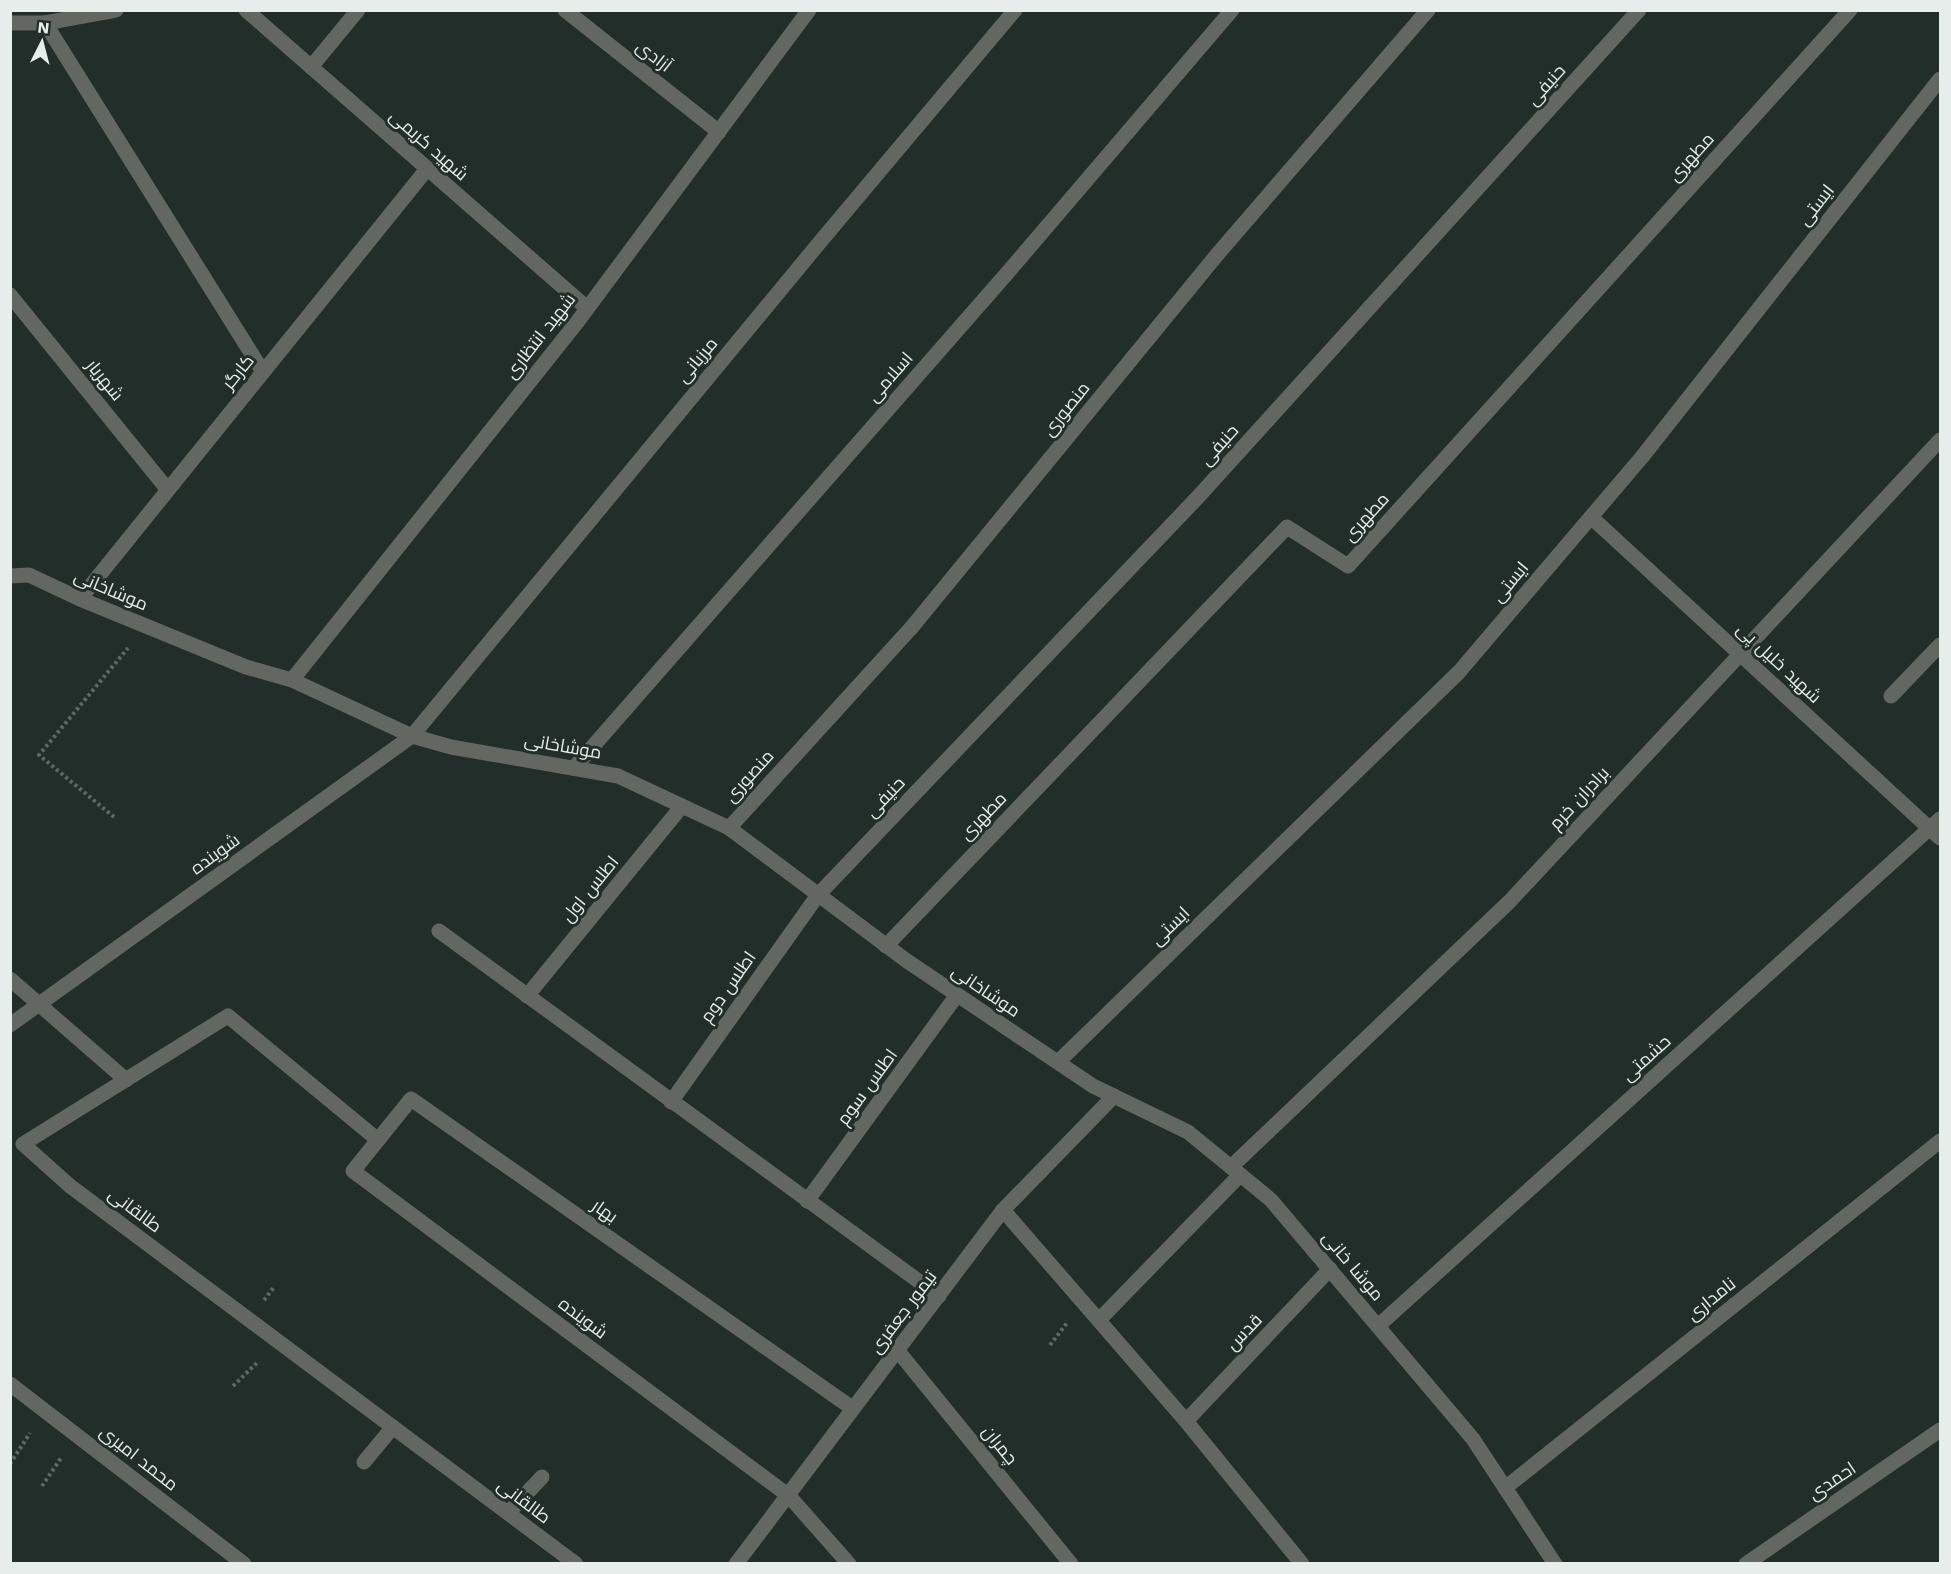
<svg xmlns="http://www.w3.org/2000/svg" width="1951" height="1574" font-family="'Work Sans',Cairo,sans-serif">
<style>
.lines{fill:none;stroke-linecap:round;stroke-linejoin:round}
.path{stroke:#5e6965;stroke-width:4;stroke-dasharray:3 3;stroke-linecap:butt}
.minor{stroke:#626762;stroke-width:15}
.tertiary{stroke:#626762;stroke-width:15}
.labels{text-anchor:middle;stroke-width:6;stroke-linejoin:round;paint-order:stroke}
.street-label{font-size:18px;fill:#e6edea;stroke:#212e29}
</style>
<rect width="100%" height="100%" fill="#212e29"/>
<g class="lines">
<g class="path">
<path d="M114,817L39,755L128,648"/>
<path d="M264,1300L275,1286"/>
<path d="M1050,1345L1067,1323"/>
<path d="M233,1386L259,1361"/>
<path d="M10,1464L30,1433"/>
<path d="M42,1486L61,1458"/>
</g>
<g class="minor">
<path d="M246,10L587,308"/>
<path d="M565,10L719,132"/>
<path d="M10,23H45L116,10"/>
<path d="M45,23L263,372"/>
<path d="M311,67L358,10"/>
<path d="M10,295L168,490"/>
<path d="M1591,517L1940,838"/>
<path d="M80,599L427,169"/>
<path d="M292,680L578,321L809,10"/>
<path d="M1891,696L1940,645"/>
<path d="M574,768L1009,271L1232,10"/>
<path d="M729,828L912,627L1216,256L1428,10"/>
<path d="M439,931L939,1296"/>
<path d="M886,946L1287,527L1348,566L1850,10"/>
<path d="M10,979L126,1080"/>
<path d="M527,996L682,806"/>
<path d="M10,1025L412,736L820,242L1015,10"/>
<path d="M1058,1062L1459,672L1642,457L1940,79"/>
<path d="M671,1102L818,895L1198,497L1639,10"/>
<path d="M378,1140L228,1016L23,1144L70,1186L576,1564"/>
<path d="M1231,1167L1509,902L1940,440"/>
<path d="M807,1201L957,995"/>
<path d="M1003,1210L1186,1421L1302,1564"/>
<path d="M1100,1319L1240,1175"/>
<path d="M1378,1326L1940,819"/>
<path d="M898,1351L1071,1564"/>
<path d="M10,1384L244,1564"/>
<path d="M1186,1421L1330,1269"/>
<path d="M364,1462L393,1427"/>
<path d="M1505,1488L1940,1141"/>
<path d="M508,1513L542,1477"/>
<path d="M736,1564L1003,1210L1114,1096"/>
<path d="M849,1564L789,1496L353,1171L411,1099L852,1408"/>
<path d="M1746,1564L1940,1430"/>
</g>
<path class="tertiary" d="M10,576L29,575L80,599L246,667L292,680L412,736L451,747L618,776L729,828L907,961L1093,1086L1188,1132L1271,1200L1473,1439L1555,1564"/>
</g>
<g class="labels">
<g class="street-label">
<text transform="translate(654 56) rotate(38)" y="6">آزادی</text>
<text transform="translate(1546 85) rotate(-48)" y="6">حنیفی</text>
<text transform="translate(429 145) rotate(41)" y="6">شهید کریمی</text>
<text transform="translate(1691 157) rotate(-48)" y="6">مطهری</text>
<text transform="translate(1816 205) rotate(-52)" y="6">ایستی</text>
<text transform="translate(540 336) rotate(-52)" y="6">شهید انتظاری</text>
<text transform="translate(697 360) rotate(-50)" y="6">مرزبانی</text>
<text transform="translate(238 372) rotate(-51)" y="6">کارگر</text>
<text transform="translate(890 377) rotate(-49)" y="6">اسلامی</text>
<text transform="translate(105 380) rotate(51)" y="6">شهریار</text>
<text transform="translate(1066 409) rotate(-51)" y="6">منصوری</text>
<text transform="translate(1219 445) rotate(-48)" y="6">حنیفی</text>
<text transform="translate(1366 517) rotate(-48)" y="6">مطهری</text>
<text transform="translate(1510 582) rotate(-50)" y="6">ایستی</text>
<text transform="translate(111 590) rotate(23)" y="6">موشاخانی</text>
<text transform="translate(1779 663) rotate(43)" y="6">شهید خلیل پی</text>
<text transform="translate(563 746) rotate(10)" y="6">موشاخانی</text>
<text transform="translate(749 776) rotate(-48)" y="6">منصوری</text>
<text transform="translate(885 797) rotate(-46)" y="6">حنیفی</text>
<text transform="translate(1579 798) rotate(-47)" y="6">برادران خرم</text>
<text transform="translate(983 816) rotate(-46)" y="6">مطهری</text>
<text transform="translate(215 854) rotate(-36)" y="6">شوینده</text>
<text transform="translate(590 889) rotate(-51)" y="6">اطلس اول</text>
<text transform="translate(1170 926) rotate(-44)" y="6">ایستی</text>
<text transform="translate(728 987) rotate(-55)" y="6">اطلس دوم</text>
<text transform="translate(986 991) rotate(34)" y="6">موشاخانی</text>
<text transform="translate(1646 1058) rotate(-42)" y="6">حشمتی</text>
<text transform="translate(867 1087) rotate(-54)" y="6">اطلس سوم</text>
<text transform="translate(135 1210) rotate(37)" y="6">طالقانی</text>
<text transform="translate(605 1211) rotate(35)" y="6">بهار</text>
<text transform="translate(1353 1266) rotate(50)" y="6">موشا خانی</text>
<text transform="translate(1711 1299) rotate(-39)" y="6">نامداری</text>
<text transform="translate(903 1312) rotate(-53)" y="6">تیمور جعفری</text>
<text transform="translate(583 1318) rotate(37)" y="6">شوینده</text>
<text transform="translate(1244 1332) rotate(-46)" y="6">قدس</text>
<text transform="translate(1000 1445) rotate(51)" y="6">چمران</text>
<text transform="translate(139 1458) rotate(38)" y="6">محمد امیری</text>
<text transform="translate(1832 1481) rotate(-34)" y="6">احمدی</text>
<text transform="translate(524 1501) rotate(37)" y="6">طالقانی</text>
</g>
</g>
<rect width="1951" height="1574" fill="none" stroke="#e6edea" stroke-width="24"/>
<g transform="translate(42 42) rotate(6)" stroke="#212e29" stroke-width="4.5" paint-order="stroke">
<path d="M0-4.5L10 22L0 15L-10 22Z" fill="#e6edea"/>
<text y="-9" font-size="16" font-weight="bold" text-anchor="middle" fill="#e6edea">N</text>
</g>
</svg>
